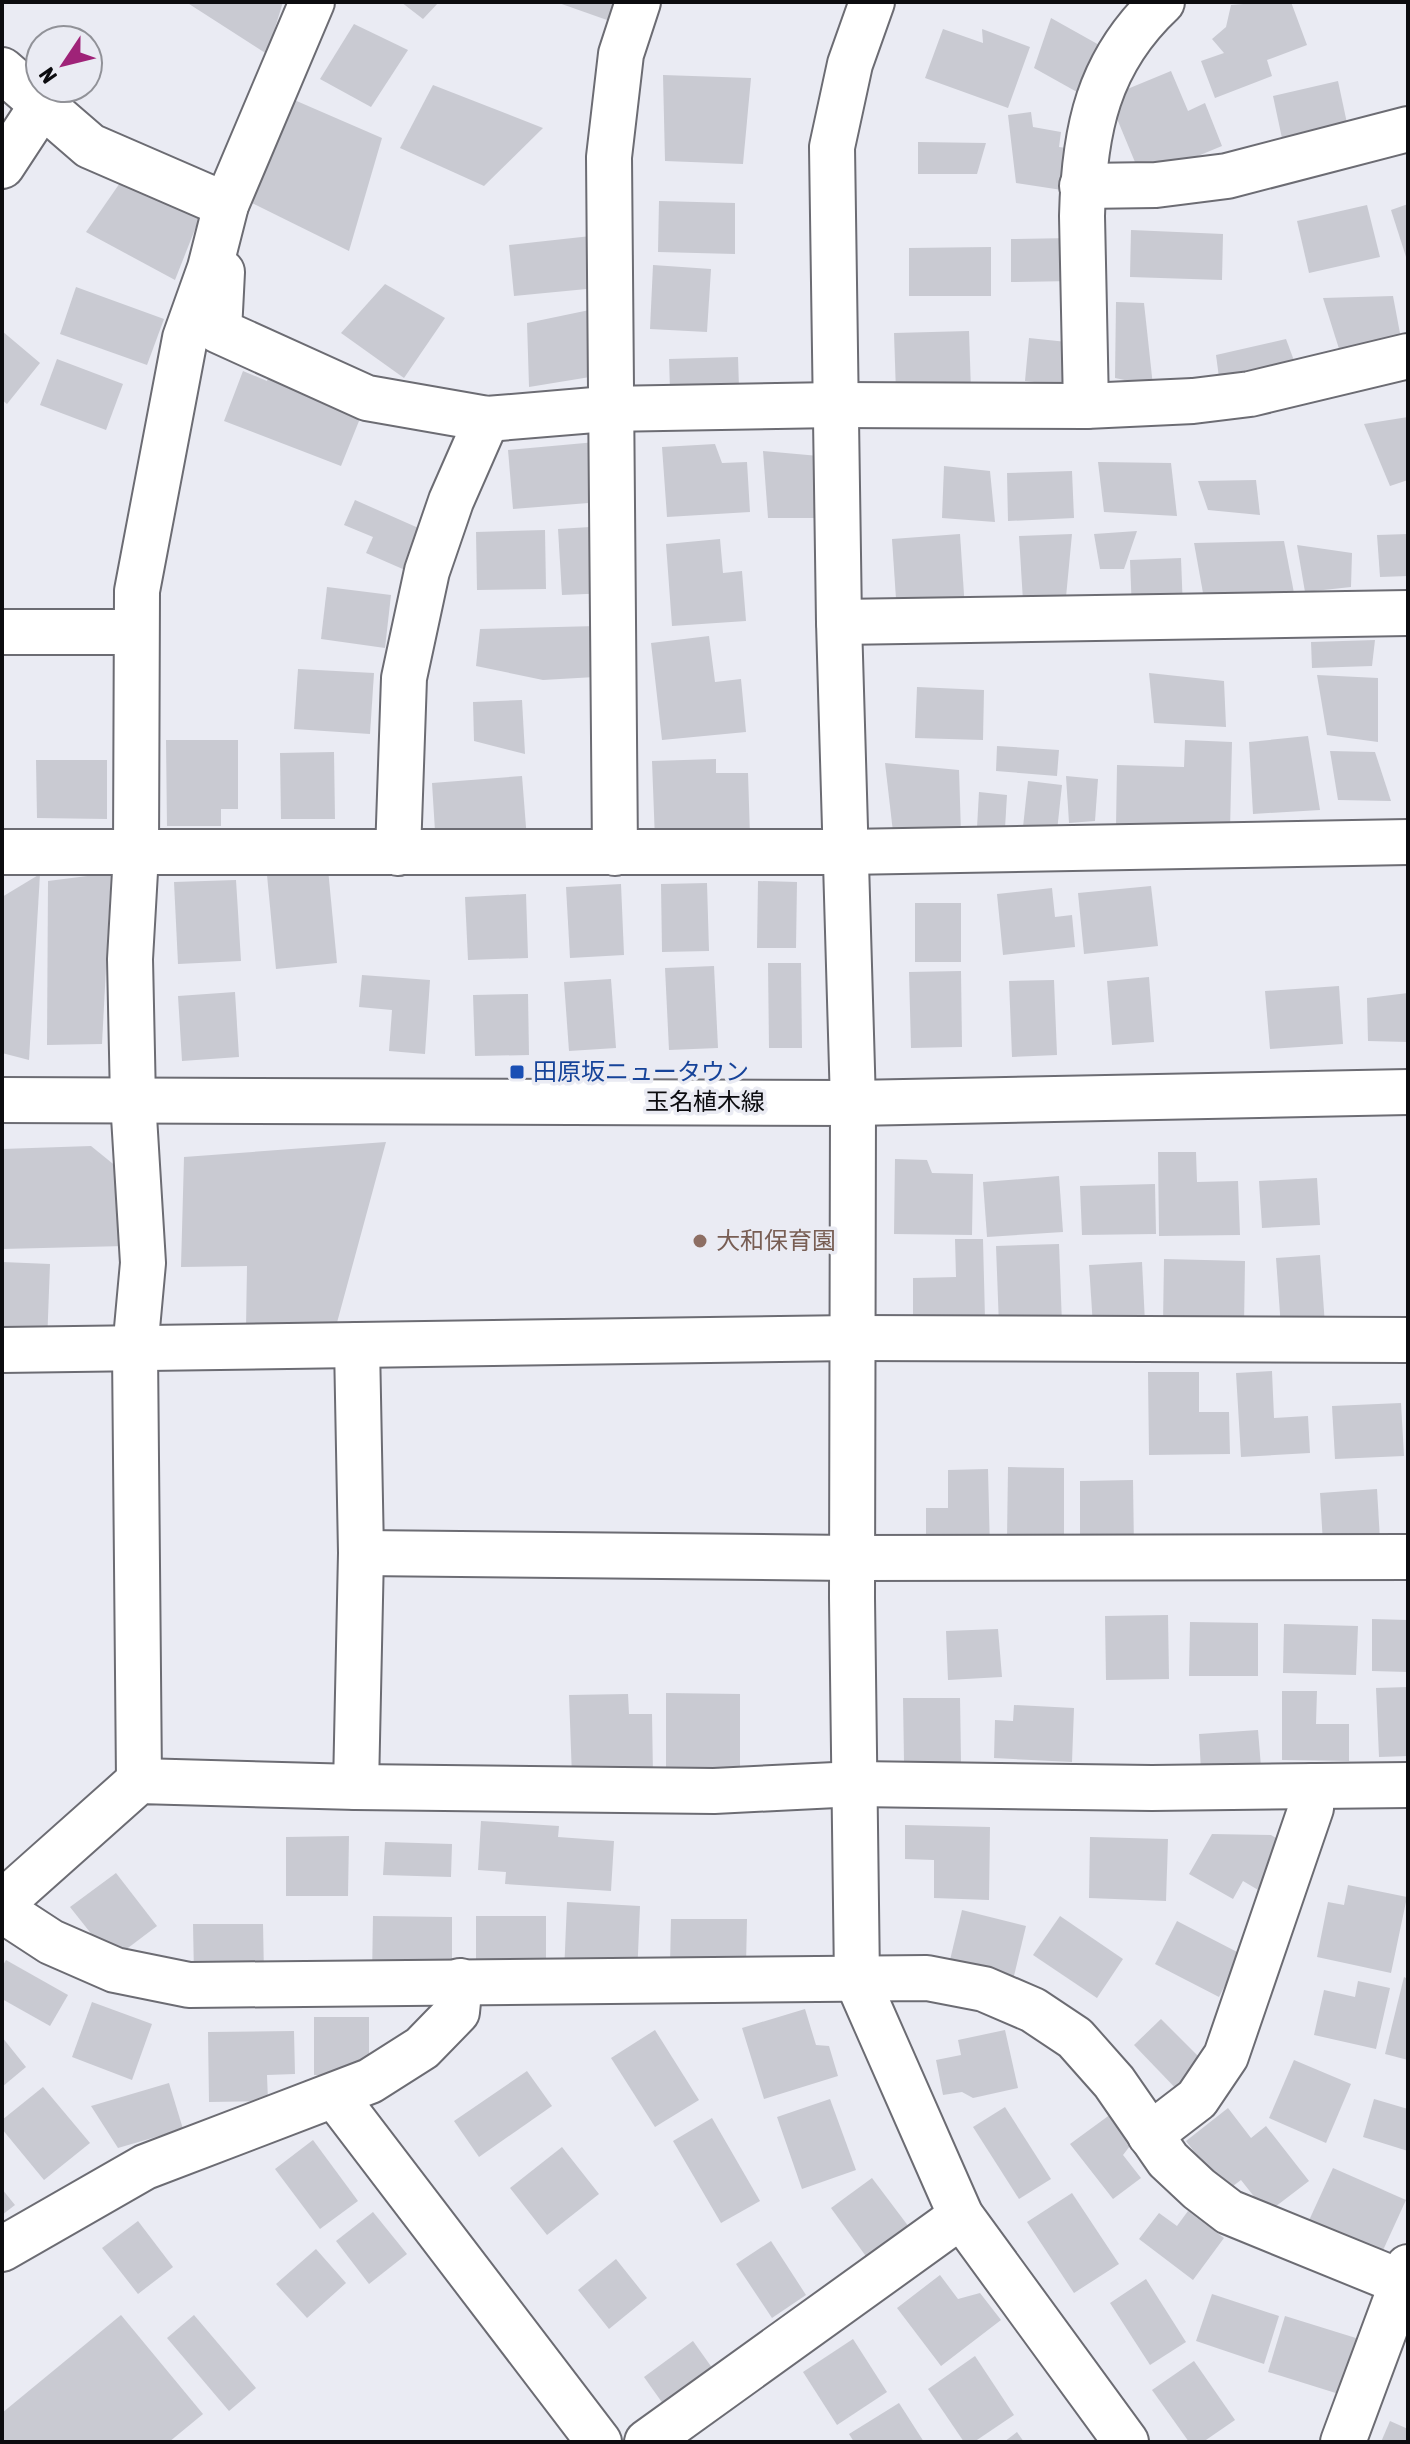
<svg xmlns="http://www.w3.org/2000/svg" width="1410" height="2444" font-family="'Asap Condensed','Noto Sans JP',sans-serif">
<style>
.building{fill:#c9cad2}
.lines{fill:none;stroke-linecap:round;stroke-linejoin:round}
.minor-casing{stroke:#6c6c73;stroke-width:48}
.major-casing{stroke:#6c6c73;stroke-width:48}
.minor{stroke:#fff;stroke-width:44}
.major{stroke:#fff;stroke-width:44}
.transit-dot{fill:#1a4fb4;stroke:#eaebf3;stroke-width:3}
.education-dot{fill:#8d6e63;stroke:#eaebf3;stroke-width:3}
.labels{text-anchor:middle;stroke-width:7;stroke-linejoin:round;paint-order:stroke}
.transit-label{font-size:24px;fill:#164399;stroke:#eaebf3;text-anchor:start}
.street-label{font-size:24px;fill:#0c0c0f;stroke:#eaebf3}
.education-label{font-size:24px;fill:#785e54;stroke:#eaebf3;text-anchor:start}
</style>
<rect width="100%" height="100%" fill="#eaebf3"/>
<g class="building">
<path d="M186,2H283L267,54Z"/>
<path d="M401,2H439L423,19Z"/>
<path d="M556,2H632L624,26Z"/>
<path d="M1268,2H1291L1307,45L1267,60L1272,76L1215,98L1201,61L1224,53L1212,39L1226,27L1231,5Z"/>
<path d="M1051,18L1101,46L1077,92L1034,68Z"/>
<path d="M354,24L408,50L371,107L320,79Z"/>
<path d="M943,29L983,43L982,29L1030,47L1008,108L925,78Z"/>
<path d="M1171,71L1188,111L1205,103L1222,146L1142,179L1108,97Z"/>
<path d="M663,75L751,78L743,164L665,161Z"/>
<path d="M1338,81L1348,128L1283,143L1273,96Z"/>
<path d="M433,85L543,128L484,186L400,148Z"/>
<path d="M292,99L382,138L349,251L250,202Z"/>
<path d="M1031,112L1033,127L1061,132L1059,147L1082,150L1075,192L1016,183L1008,115Z"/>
<path d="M918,142L986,143L977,174H918Z"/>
<path d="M122,180L201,214L175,280L86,232Z"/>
<path d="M659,201L735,203V254L658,252Z"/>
<path d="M1408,204V260H1407L1391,210Z"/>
<path d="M1367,205L1380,257L1309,273L1297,221Z"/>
<path d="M1131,230L1223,234L1222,280L1130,277Z"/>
<path d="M591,236L597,288L514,296L509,245Z"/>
<path d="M1072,238L1073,281L1011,282V239Z"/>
<path d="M991,247V296H909V248Z"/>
<path d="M653,265L711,269L707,332L650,329Z"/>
<path d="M385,284L445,318L404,378L341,333Z"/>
<path d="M76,287L164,319L147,365L60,334Z"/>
<path d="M1393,296L1402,344L1340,352L1323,298Z"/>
<path d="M1116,302L1144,303L1153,386L1115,378Z"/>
<path d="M599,308L596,376L529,387L527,323Z"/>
<path d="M2,331L40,363L7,404L2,400Z"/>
<path d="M969,331L971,391L896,393L894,333Z"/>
<path d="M1029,338L1067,342L1063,385L1025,381Z"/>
<path d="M1286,339L1299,374L1220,385L1216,355Z"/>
<path d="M738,357L739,389L670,391L669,359Z"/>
<path d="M57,359L123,384L106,430L40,405Z"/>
<path d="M273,364L363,411L341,466L224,421L243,371L267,381Z"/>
<path d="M1408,417V480L1390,486L1364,424Z"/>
<path d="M596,442L601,502L513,509L508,450Z"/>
<path d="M715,444L722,463L747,462L750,512L667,517L662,447Z"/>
<path d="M763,451L819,456L820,518H768Z"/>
<path d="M1098,462L1171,463L1177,516L1104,512Z"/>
<path d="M944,466L990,471L995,522L942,518Z"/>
<path d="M1072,471L1074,518L1008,521L1007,473Z"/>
<path d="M1256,480L1260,515L1208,510L1198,481Z"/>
<path d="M355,500L423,530L405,570L366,553L373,537L344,525Z"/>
<path d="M606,526L610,593L562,595L558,529Z"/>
<path d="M545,530L546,589L477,590L476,532Z"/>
<path d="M1137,531L1124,569H1100L1094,534Z"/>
<path d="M960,534L965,610L897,614L892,539Z"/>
<path d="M1072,534L1066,597L1023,601L1019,536Z"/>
<path d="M1408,534V576L1380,577L1377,535Z"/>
<path d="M720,539L723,573L742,571L746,621L672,626L666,544Z"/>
<path d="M1284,541L1295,598L1203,593L1194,543Z"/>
<path d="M1297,545L1352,553L1351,587L1305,592Z"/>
<path d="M1181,558L1183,610L1132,612L1130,560Z"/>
<path d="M327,587L391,595L385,648L321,639Z"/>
<path d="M597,626L595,677L543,680L476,666L480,629Z"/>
<path d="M709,636L715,682L741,679L746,732L662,740L651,643Z"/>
<path d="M1375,640L1372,666L1312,668L1311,642Z"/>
<path d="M298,669L374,673L370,734L294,729Z"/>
<path d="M1149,673L1224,681L1226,727L1154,723Z"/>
<path d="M1317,675L1378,678V742L1327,735Z"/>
<path d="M917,687L984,690L983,740L915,738Z"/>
<path d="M522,700L525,754L474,741L473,702Z"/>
<path d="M1308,736L1320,810L1253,814L1249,742Z"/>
<path d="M166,740H238V809H221V826H167Z"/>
<path d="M1185,740L1232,742L1230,831L1116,827L1117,765L1184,767Z"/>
<path d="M997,746L1059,750L1057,776L996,771Z"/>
<path d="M1330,751L1375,752L1391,801L1338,800Z"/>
<path d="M334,752L335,819H281L280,753Z"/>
<path d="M716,759V773H748L750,837L655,840L652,761Z"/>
<path d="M36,760H107V819L37,818Z"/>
<path d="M885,763L959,770L961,833L893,832Z"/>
<path d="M522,776L527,840L436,847L432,783Z"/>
<path d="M1066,776L1098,779L1095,821L1069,823Z"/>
<path d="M1028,781L1062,785L1057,831L1023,827Z"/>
<path d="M979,792L1007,795L1005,828H977Z"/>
<path d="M328,869L337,963L276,969L267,875Z"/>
<path d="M111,873L102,1044L47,1045L48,881Z"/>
<path d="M40,874L29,1060L2,1053V897Z"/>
<path d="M236,880L241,961L178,964L174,882Z"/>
<path d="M758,881L797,882L796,948H757Z"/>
<path d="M707,883L709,951L662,952L661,884Z"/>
<path d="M621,884L624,955L570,958L566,887Z"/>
<path d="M1151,886L1158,946L1084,954L1078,893Z"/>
<path d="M1052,888L1055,917L1072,915L1075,947L1003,955L997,894Z"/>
<path d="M526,894L528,958L468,960L465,897Z"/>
<rect x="915" y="903" width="46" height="59"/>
<path d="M768,963H801L802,1048H769Z"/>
<path d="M714,966L718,1048L669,1050L665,968Z"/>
<path d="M961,971L962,1047L911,1048L909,972Z"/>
<path d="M362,975L430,980L425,1054L389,1051L392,1010L359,1007Z"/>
<path d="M1149,977L1154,1042L1112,1045L1107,981Z"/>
<path d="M611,979L616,1048L569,1051L564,982Z"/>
<path d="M1054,980L1057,1055L1012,1057L1009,981Z"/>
<path d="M1339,986L1343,1044L1270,1049L1265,991Z"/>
<path d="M235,992L239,1057L182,1061L178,996Z"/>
<path d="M1408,993V1042L1368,1041L1367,998Z"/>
<path d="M528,994L529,1055L475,1056L473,995Z"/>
<path d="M386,1142L335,1330L246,1329L247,1266L181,1267L184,1157Z"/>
<path d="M91,1146L123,1172L125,1246L2,1249V1149Z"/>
<path d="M1158,1152H1196L1197,1182L1238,1181L1240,1235L1159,1236Z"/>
<path d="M895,1159L927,1160L932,1173L973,1174L972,1235L894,1234Z"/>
<path d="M1059,1176L1063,1232L987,1237L983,1182Z"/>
<path d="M1317,1178L1320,1225L1262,1228L1259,1181Z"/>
<path d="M1155,1184L1156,1234L1082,1235L1080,1186Z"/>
<path d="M955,1239H983L985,1319L913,1321V1278L956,1277Z"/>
<path d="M1059,1244L1062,1324L999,1326L996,1246Z"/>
<path d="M1320,1255L1325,1325L1281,1328L1276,1258Z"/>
<path d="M1164,1259L1245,1261L1244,1327L1163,1325Z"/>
<path d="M2,1262L50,1264L47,1344L2,1342Z"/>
<path d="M1142,1262L1145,1323L1093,1326L1089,1265Z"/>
<path d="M1272,1371L1274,1418L1308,1416L1310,1453L1241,1457L1236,1373Z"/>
<path d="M1148,1372H1199V1412H1229L1230,1454L1149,1455Z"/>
<path d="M1401,1403L1404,1456L1335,1459L1332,1406Z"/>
<path d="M1008,1467L1064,1468V1541L1007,1540Z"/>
<path d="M988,1469L990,1551L926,1552V1508H948V1470Z"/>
<path d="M1133,1480L1134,1549L1080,1550V1481Z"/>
<path d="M1377,1489L1380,1540L1323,1544L1320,1493Z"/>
<path d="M1168,1615L1169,1679L1106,1680L1105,1616Z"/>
<path d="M1372,1619L1408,1620V1672L1372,1671Z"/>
<path d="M1190,1622L1258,1623V1676H1189Z"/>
<path d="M1284,1624L1358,1626L1356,1675L1283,1673Z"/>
<path d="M998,1629L1002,1677L948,1680L946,1631Z"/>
<path d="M1408,1687V1756L1379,1757L1376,1688Z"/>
<path d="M1282,1691H1317L1316,1724H1349V1761L1282,1760Z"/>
<path d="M666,1693L740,1694V1772H666Z"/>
<path d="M628,1694L629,1714H652L653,1776L572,1777L569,1695Z"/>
<path d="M903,1698H960L961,1762H904Z"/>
<path d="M1014,1705L1074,1708L1072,1762L994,1758L995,1720L1013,1721Z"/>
<path d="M1258,1730L1261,1767L1201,1771L1199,1734Z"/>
<path d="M481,1821L559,1826L558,1837L614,1841L611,1891L505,1884L506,1872L478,1870Z"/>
<path d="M905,1825L990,1827L989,1900L934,1898V1860L905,1859Z"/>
<path d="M1212,1834L1271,1835L1291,1847L1265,1894L1243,1881L1233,1899L1189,1874Z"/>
<path d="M349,1836L348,1896H286V1837Z"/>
<path d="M1090,1837L1168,1839L1166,1901L1089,1898Z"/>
<path d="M385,1842L452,1844L451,1877L383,1875Z"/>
<path d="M116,1873L157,1926L112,1960L70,1907Z"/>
<path d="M1348,1885L1407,1897L1391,1973L1317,1957L1328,1902L1344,1905Z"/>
<path d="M567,1902L640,1906L637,1977L564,1974Z"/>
<path d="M962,1910L1026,1926L1013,1980L949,1964Z"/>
<path d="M373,1916L452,1917V1979L372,1978Z"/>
<path d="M476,1916H546V1968L476,1967Z"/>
<path d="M1060,1916L1123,1959L1097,1998L1033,1955Z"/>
<path d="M671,1919H747L746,1966L670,1965Z"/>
<path d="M1177,1921L1241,1954L1219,1997L1155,1964Z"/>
<path d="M193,1924H263L264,1975H194Z"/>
<path d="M6,1960L68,1995L50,2026L2,1999V1967Z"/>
<path d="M1404,1977L1408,1979V2060L1385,2054Z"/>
<path d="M1358,1981L1390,1988L1376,2049L1314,2035L1324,1990L1355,1997Z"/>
<path d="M92,2002L152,2024L132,2080L72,2057Z"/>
<path d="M805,2009L816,2045L829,2046L838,2076L764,2099L742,2028Z"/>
<path d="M314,2017H369V2076L314,2075Z"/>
<path d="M1161,2019L1211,2069L1183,2096L1134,2045Z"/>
<path d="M655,2030L699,2100L655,2127L611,2058Z"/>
<path d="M1005,2030L1018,2088L973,2098L962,2092L943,2095L936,2060L961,2055L958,2040Z"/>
<path d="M294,2031L295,2074L267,2075L268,2101L209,2102L208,2032Z"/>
<path d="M2,2037L26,2067L2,2087Z"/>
<path d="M1294,2060L1351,2084L1326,2143L1269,2118Z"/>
<path d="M527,2071L552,2106L479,2157L454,2121Z"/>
<path d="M169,2083L183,2129L118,2148L91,2106Z"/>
<path d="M43,2087L90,2143L44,2180L2,2129V2120Z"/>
<path d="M830,2099L856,2170L802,2189L777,2117Z"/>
<path d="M1374,2099L1408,2109V2151L1363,2137Z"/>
<path d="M1005,2107L1051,2179L1019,2199L973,2127Z"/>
<path d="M1228,2108L1251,2138L1266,2126L1309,2181L1267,2213L1241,2180L1225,2192L1186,2141Z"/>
<path d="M1111,2114L1133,2142L1123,2155L1141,2178L1113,2199L1070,2144Z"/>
<path d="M712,2118L760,2201L721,2223L673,2141Z"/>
<path d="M313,2140L358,2201L320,2229L275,2169Z"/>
<path d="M562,2147L599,2194L547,2235L510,2188Z"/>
<path d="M1333,2168L1406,2200L1379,2259L1306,2227Z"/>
<path d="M872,2178L915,2235L873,2266L831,2208Z"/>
<path d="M2,2189L15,2205L2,2215Z"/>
<path d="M1072,2193L1119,2264L1074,2293L1027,2222Z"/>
<path d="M1188,2211L1224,2238L1193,2280L1139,2239L1159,2213L1177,2226Z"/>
<path d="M373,2212L407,2254L369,2284L336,2241Z"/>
<path d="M138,2221L173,2267L138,2294L102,2248Z"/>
<path d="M771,2241L806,2295L772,2318L736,2264Z"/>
<path d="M316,2249L346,2283L307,2318L276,2284Z"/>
<path d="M616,2259L647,2298L609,2329L578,2290Z"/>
<path d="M940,2275L958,2299L980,2293L1001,2320L941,2366L897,2308Z"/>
<path d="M1146,2279L1186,2342L1150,2365L1110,2303Z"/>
<path d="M1212,2294L1279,2316L1264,2364L1196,2341Z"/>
<path d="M121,2315L203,2414L169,2442H2V2413Z"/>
<path d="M194,2315L256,2388L229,2411L167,2338Z"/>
<path d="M1285,2316L1372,2343L1355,2399L1268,2372Z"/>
<path d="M853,2339L887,2392L837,2425L803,2372Z"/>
<path d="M693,2341L720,2379L671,2415L644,2377Z"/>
<path d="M975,2356L1014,2415L974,2442H964L928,2389Z"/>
<path d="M1194,2361L1235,2420L1203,2442H1189L1152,2390Z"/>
<path d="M899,2403L924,2442H854L849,2434Z"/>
<path d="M1390,2421L1408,2429V2442H1381Z"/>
<path d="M1017,2432L1024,2442H1004Z"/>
</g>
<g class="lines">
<defs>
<g id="minor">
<path d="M872,2L850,64L832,147L839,622L853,1103L852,1598L857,1980L961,2216L1126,2442"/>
<path d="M2,70L90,146L226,205"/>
<path d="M2,166L42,105"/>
<path d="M1082,186L1156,185L1227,176L1408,129"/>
<path d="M222,272L219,331L367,398L487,419L606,409L835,405L1086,406L1193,401L1250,394L1408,356"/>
<path d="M1086,406L1082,216C1084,130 1098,62 1162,2"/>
<path d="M839,622L1408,613"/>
<path d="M2,632H136"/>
<path d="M2,852H845L1408,842"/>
<path d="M398,853L404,678L427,571L451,501L487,419"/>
<path d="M615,853L609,157L621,54L638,2"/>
<path d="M2,1350L852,1338L1408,1340"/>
<path d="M361,1553L852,1558L1408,1557"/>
<path d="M139,1781L135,1350L143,1263L133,1100L130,959L136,854L137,591L185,338L210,268L226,205L312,2"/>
<path d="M356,1787L361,1553L357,1345"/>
<path d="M2,1903L139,1781L356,1787L714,1791L856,1784L1152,1788L1408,1785"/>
<path d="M2,1910L51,1942L115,1970L189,1985L927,1978L984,1989L1033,2010L1075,2038L1114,2082L1168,2160L1199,2189L1229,2212L1408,2285"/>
<path d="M335,2096L599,2442"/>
<path d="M1150,2135L1197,2099L1226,2056L1311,1808L1313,1786"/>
<path d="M2,2249L145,2167L370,2081L422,2048L457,2012L460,1981"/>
<path d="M647,2442L961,2216"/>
<path d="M1343,2442L1408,2267"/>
</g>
<path id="major" d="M2,1100L853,1103L1408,1092"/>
</defs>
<use href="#minor" class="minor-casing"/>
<use href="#major" class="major-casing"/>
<use href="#minor" class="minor"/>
<use href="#major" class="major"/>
</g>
<rect class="transit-dot" x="509" y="1064" width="16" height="16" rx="4"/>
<circle class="education-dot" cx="700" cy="1241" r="8"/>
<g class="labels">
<g class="transit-label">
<text x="533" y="1080">田原坂ニュータウン</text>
</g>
<g class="street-label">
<text x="705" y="1110">玉名植木線</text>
</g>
<g class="education-label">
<text x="716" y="1249">大和保育園</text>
</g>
</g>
<rect width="1410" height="2444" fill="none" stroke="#0c0c0f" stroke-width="8"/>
<g transform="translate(64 64) rotate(235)"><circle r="38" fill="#eaebf3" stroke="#919298" stroke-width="2"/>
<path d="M0-6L14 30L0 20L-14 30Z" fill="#9f2378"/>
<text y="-12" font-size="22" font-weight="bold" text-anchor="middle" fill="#0c0c0f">N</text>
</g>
</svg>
